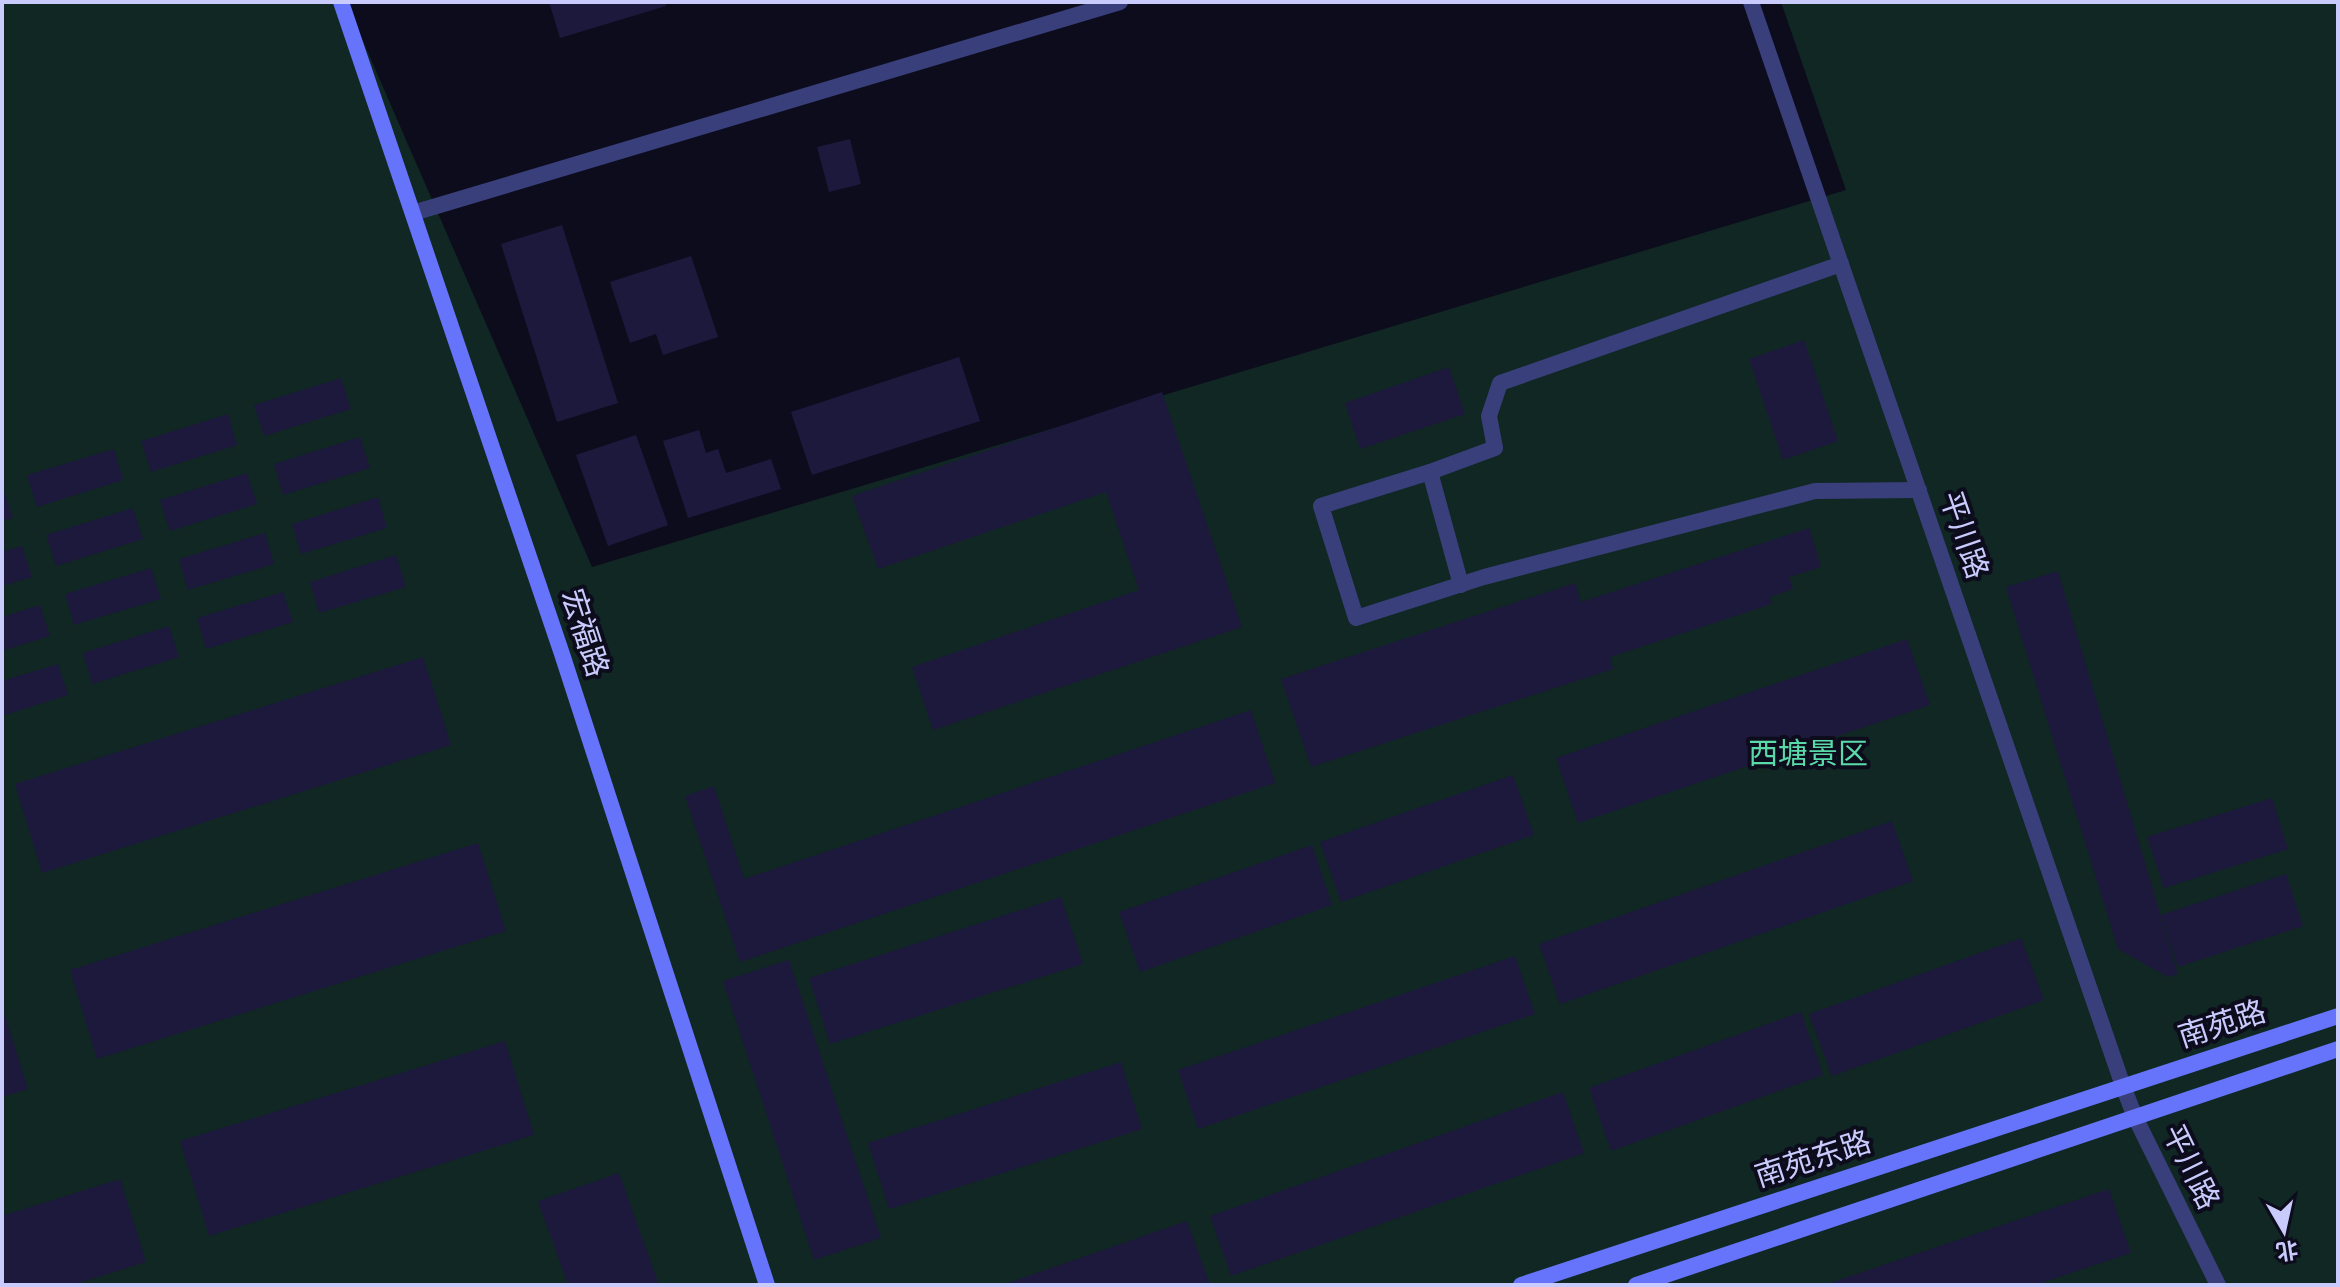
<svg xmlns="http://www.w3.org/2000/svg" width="2340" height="1287" font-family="Cabin,'Noto Sans SC',sans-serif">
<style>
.green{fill:#102723}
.building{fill:#1c193d}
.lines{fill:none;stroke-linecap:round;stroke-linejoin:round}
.lane{stroke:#393f7b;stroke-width:16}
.street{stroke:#393f7b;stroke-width:16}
.secondary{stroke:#6574fa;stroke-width:16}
.labels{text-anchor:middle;stroke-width:8;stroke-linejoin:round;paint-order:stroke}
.street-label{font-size:30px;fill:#cacbfd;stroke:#0d0c1d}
.park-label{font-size:30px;fill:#5adaa9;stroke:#0d0c1d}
</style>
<rect width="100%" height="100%" fill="#0d0c1d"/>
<path class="green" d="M2,2H346L592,567L1846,190L1781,2H2338V1285H2Z"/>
<g class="building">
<path d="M549,2H665L666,6L560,38Z"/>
<path d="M850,139L861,184L829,192L817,147Z"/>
<path d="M562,225L618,403L557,422L501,244Z"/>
<path d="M691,256L718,337L663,355L656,334L630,343L610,282Z"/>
<path d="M1804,340L1838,441L1783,460L1749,359Z"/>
<path d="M959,357L980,421L812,475L791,412Z"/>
<path d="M1449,367L1465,414L1360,449L1345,403Z"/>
<path d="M341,378L351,409L264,436L254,405Z"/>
<path d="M1162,392L1242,627L933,730L912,667L1139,590L1106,492L878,569L852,496Z"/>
<path d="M228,414L237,445L151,472L141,441Z"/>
<path d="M699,430L706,453L718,449L726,473L771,459L781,489L688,518L663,441Z"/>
<path d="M636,435L668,525L608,546L576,455Z"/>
<path d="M360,437L370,468L283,495L274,464Z"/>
<path d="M114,449L123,480L37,507L27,475Z"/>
<path d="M247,473L257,504L170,531L160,500Z"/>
<path d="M2,485L13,518L2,521Z"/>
<path d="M378,497L387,528L301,554L292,524Z"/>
<path d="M133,508L143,539L56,566L46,535Z"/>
<path d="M1809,528L1821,567L1789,577L1793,589L1770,597L1772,604L1610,657L1613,669L1311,767L1281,679L1575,583L1581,602Z"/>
<path d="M265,533L274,564L188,590L179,559Z"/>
<path d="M22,546L32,577L2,586V552Z"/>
<path d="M396,555L406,587L319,613L310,582Z"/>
<path d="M151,568L161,599L74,625L65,594Z"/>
<path d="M2058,571L2178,974L2168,977L2118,949L2006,587Z"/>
<path d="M283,592L293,622L206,649L197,618Z"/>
<path d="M40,605L50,636L2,651V617Z"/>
<path d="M169,626L179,657L92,684L83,653Z"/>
<path d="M1907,639L1930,705L1578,823L1556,758Z"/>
<path d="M423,657L451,745L42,873L15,784Z"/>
<path d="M58,664L68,695L2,716V681Z"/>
<path d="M1251,710L1275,783L740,962L685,796L714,786L744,879Z"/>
<path d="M1513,775L1534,835L1341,902L1320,842Z"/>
<path d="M2272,798L2288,849L2164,888L2147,837Z"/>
<path d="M1892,821L1913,881L1560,1004L1539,944Z"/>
<path d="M478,843L506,931L97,1059L70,970Z"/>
<path d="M1312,845L1332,905L1140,972L1119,912Z"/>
<path d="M2286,874L2303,926L2178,967L2161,915Z"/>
<path d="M1061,897L1083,964L830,1044L809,978Z"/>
<path d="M2021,938L2044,1000L1832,1076L1809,1014Z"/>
<path d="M1515,956L1535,1014L1198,1129L1178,1070Z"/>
<path d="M789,960L881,1238L814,1260L723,981Z"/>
<path d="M2,1007L28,1089L2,1097Z"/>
<path d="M1801,1012L1823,1075L1611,1151L1589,1088Z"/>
<path d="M505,1041L534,1135L209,1236L180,1141Z"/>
<path d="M1121,1062L1142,1129L889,1209L868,1143Z"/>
<path d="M1563,1092L1584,1153L1231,1276L1210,1216Z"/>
<path d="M619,1173L659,1285H568L538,1201Z"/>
<path d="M120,1179L146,1262L72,1285H2V1216Z"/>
<path d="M2109,1189L2131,1253L2035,1285H1824Z"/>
<path d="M1187,1221L1210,1285H1002Z"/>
</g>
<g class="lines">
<g class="lane">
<path d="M1430,472L1321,506L1356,618L1484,577L1815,491L1919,490"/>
<path d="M1461,585L1430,472L1495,448L1489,416L1500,383L1841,264"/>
</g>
<g class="street">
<path d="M1751,2L2123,1086L2135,1117L2218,1285"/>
<path d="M413,213L1120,2"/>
</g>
<g class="secondary">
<path d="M341,2L562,654L767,1285"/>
<path d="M1521,1285L2338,1016"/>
<path d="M1636,1285L2338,1049"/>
</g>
</g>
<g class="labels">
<g class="street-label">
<text transform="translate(1964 535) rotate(71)" y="10">平川路</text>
<text transform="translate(585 633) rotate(72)" y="10">宏福路</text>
<text transform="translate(2222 1024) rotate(-18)" y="10">南苑路</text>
<text transform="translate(1813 1159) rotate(-18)" y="10">南苑东路</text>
<text transform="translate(2191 1167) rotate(64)" y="10">平川路</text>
</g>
<g class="park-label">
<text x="1808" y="764">西塘景区</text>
</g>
</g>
<rect width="2340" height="1287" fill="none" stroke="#cacbfd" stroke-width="8"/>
<g transform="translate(2284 1231) rotate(171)" stroke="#0d0c1d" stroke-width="6" paint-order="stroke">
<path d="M0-6L14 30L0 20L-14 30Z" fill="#cacbfd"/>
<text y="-12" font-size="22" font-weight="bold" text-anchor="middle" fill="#cacbfd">北</text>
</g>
</svg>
